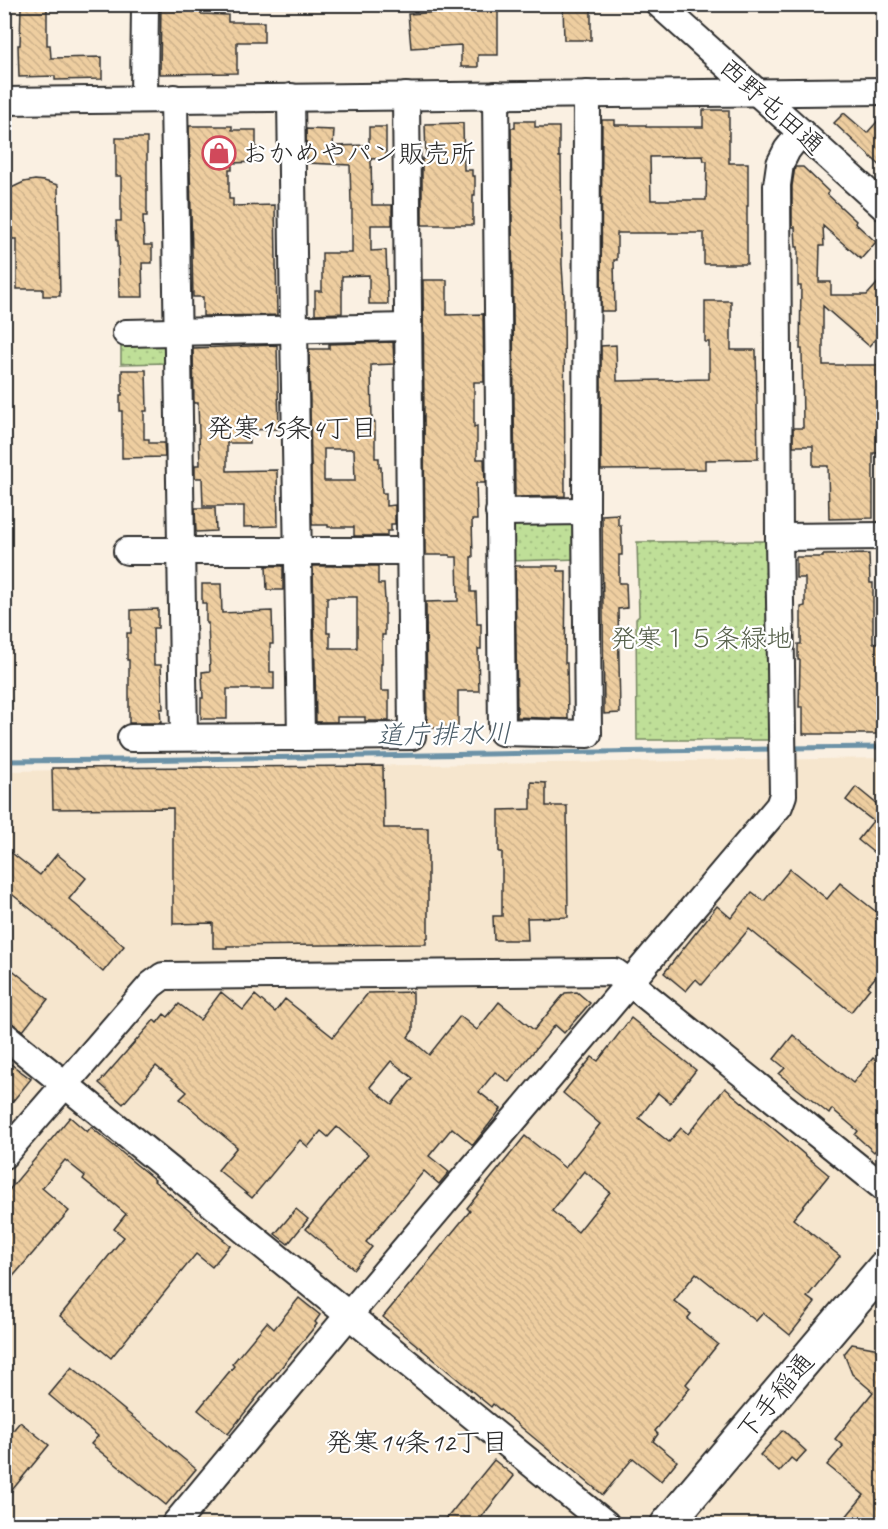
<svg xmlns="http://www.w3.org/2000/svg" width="888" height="1529" font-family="Caveat,'Klee One',sans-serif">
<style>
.built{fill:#f6e6ce}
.park{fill:url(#park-dots);stroke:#758562;stroke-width:1.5}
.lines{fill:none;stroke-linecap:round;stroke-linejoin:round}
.stream{stroke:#6c92a7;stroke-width:5}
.building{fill:url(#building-back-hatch);stroke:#2b2b2b;stroke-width:1.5;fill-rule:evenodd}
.minor-casing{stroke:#2b2b2b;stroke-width:30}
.major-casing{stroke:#2b2b2b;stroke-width:36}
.minor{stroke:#fff;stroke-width:26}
.major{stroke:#fff;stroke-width:32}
.labels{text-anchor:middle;stroke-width:4.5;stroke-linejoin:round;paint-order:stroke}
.street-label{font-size:26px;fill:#2b2b2b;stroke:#fff}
.poi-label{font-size:26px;fill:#2b2b2b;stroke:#fff;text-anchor:start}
.park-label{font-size:26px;fill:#57614c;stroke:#fff}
.neighbourhood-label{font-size:27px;fill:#2b2b2b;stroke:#fff}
.water-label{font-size:27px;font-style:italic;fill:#4c5e69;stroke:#fff}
</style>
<defs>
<pattern id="park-dots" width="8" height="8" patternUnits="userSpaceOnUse" patternTransform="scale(1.5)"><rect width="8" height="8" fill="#bfdf98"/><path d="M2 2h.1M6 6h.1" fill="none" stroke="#a4c083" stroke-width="1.8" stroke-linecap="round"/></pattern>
<pattern id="building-back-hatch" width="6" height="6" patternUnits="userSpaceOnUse" patternTransform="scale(1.5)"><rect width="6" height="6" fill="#eecea0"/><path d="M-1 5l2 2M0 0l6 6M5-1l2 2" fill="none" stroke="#ccb18a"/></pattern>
</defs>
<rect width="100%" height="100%" fill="#faf0e2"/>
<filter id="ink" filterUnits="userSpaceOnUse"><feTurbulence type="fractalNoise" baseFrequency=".0167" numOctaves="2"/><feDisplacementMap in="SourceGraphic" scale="12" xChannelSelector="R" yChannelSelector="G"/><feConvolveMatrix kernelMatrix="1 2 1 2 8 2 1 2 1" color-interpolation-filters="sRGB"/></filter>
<g filter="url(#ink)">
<path class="built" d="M883,758V1524H5L4,771Z"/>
<g class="park">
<path d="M121,340L168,345L169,363L121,364Z"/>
<path d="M515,523H574L578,559L511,561V527Z"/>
<path d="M766,541L768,740H637L636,619L639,616L637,542Z"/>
</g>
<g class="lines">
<g class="stream">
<path d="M789,748L884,747"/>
<path d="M4,761L125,760L777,749"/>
</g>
</g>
<g class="building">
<path d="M161,4H201V14L228,15V22H264V42H237V73L160,74Z"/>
<path d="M461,4H498V55H478V67H461V45L411,48L408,14L461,11Z"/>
<path d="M563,4H591V40H564Z"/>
<path d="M21,6H47V45H50L51,58L102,57V79L55,80V76L19,77L18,45H20Z"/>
<path d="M703,110H729V163H748V206H747V264H704V233H617V260H614L615,311H601L602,120H615V125H646V127H703ZM703,156L704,161H707L706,200H651L650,157Z"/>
<path d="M844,113L867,133L884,114V169L834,123Z"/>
<path d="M515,121H535V127H559V157H561L562,265L564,296L565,496L515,497L511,128H515Z"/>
<path d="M463,123L464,170H472V176H475V195H473V225H422V159H426L425,124Z"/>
<path d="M189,126H232V130H256V162L232,163V170H229V199H233V206L275,205L277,315L203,316V297H193Z"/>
<path d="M369,127H386V158L371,159L372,205H392V225H371V251L386,250L388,304H369V275L342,276V313L315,314V291H322V253H352V203H351L350,165L307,163L306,129L334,130L333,146L369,145Z"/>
<path d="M116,138H147V216H143L144,245H152V263H142L143,297H119L118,241H117L116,221H121V176H116Z"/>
<path d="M795,167H803L829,192L827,194L856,221L855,223L876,242L861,259L823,226L824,246H820L819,282H831V295H867L884,276V304L875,314L884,321V329L869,346L823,306V365H878V394H882V413H880V453H873V518L829,519L828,466H813V446H793V428H803L802,349H800L801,286H798V247H796L795,227H792V186Z"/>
<path d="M35,180L44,181L58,185L60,296H43V289H17V239H8L7,190L24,182Z"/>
<path d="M423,280H447V315L483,314L484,382H474V427L477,426V459H484L485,483H476L477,520H472L473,557H471V592H476L477,624H481V649H478L479,691H458V728H427L426,602L458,601L457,557H450V555H425Z"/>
<path d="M705,301H731V350H756L758,459L705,460V469L601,470V346L616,345L617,381L709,379V342H705Z"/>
<path d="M393,342L394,364L371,365L372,422H375V458H379V467H381L382,493H386V506L395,505V524H391V531H387V536H354V527H328V525H312L309,349H329V344ZM324,449H354L355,481H324Z"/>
<path d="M277,345L279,429L249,430V443H227V471L277,470L278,526L244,527V506H203L202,478H195V465H200L198,403H194L193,348Z"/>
<path d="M122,370H146L147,411H144V439H149V443H164L165,457L122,458V411H120V395H122Z"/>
<path d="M195,508H215L216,531L196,532Z"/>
<path d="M618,514V525H621L622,546V555H619V583H626L627,608L618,609L620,713L604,714L602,515Z"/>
<path d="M869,554L870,583H873V643H884V734H803V707H799L800,660H798V644H801V607L805,606V578H796V557H823V555Z"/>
<path d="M266,566H283V590H267Z"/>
<path d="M313,566H378V584H384L385,601V635H382V664H381V691H389V721H365V717H337V722H316ZM327,597H357V648H330V633H327Z"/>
<path d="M515,566H558V571H566L565,663H567L568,719L517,717Z"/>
<path d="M202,584H221L222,613L272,611L273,644H270V672H274V689H227V719H201V698H203L202,672L210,671L208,623H206V603H202Z"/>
<path d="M158,609V628H153L154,665H161L163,709H160L161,723H129V660H127V633H131V610Z"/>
<path d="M383,766L384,828H428V938H426V944L227,946V948H213V923L173,924V808L53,809L52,768Z"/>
<path d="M531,782L546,783V806H567L568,917L527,918L528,940H494L493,916H502V852H499V810L531,809Z"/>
<path d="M856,787L883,809L884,808V861L858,840L873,821L846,800Z"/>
<path d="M4,847L40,875L57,854L86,878L69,899L124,946L103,972L47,923V922L4,888Z"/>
<path d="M790,869L827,899L840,883L884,918V967L868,986L870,988L851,1012L749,929L702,985L696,979L686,991L664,973L717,906L731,918L752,892L764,901Z"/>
<path d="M4,963L48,999L23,1031L4,1017Z"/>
<path d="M221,992L243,1010L255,995L275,1012L285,999L333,1037L368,993L413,992V1030L408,1037L429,1055L460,1016L477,1030L499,1002L534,1030L565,993L577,992L590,1003L564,1033L555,1025L509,1082L495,1072L479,1092L501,1109L473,1145L452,1128L429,1156L449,1172L439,1184L424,1171L366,1242L372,1247L354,1269L306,1229L368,1154L337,1127L328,1137L321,1131L308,1147L300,1140L252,1198L218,1170L237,1147L180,1099L187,1092L156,1066L123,1104L99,1083L154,1020L157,1023L164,1014L168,1017L179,1004L200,1020ZM391,1061L413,1078L392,1104L370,1087Z"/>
<path d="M631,1018L696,1070L670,1103L658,1093L639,1118L669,1142L681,1128L688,1134L725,1088L829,1175L793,1219L840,1256L807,1297L815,1303L790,1335L763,1313L756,1321L696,1273L674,1301L691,1314L687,1319L718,1344L686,1384L690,1388L655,1431L658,1434L653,1441L677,1461L661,1481L633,1458L603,1495L493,1404L491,1407L383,1317L470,1211L467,1208L525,1136L565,1168L600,1124L563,1093L592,1057L598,1061ZM584,1171L610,1192L578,1232L552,1211Z"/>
<path d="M793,1035L853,1083L873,1058L884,1066V1140L874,1152L855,1135L858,1131L832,1109L829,1114L779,1074L785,1068L774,1059Z"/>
<path d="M4,1059L31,1079L4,1112Z"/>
<path d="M70,1117L87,1132L91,1127L155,1180L154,1181L230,1245L212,1267L196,1254L111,1358L60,1316L124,1237L114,1229L126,1214L83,1179L85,1176L65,1160L42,1188L69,1211L4,1287V1196Z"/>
<path d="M296,1209L308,1219L288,1244L275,1234Z"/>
<path d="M299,1298L320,1315L315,1322L317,1324L261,1392L228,1434L198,1410L234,1366L232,1364L267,1322L274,1329Z"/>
<path d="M852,1344L874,1348L884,1356V1524H840L864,1495L827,1465L843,1446L835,1439L873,1392L852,1374L844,1354Z"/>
<path d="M72,1367L196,1469L166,1505L91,1444L98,1436L49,1395Z"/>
<path d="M20,1422L49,1445L4,1500V1441Z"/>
<path d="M783,1430L806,1451L796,1462L791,1458L779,1472L760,1455Z"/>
<path d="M494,1460L514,1476L476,1524H442Z"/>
</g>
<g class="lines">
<defs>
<g id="minor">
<path d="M659,4L884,207"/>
<path d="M496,95L502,732L588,734L586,511L587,94"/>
<path d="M291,97L294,329L301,737L412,736L406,96"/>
<path d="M174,98L184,737"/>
<path d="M144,99L145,4"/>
<path d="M4,101L884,91"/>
<path d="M126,333L408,327"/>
<path d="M499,512L586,511"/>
<path d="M779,537L884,536"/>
<path d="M127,551H410"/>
<path d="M131,738L301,737"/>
<path d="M4,1035L606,1524"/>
<path d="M4,1155L151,985L163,976L615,972L630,983L884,1188"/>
<path d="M175,1524L348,1316L779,806L783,795L779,537L777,185L780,164L787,150L801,132"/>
</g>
<path id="major" d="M667,1524L884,1267"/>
</defs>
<use href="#minor" class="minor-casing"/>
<use href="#major" class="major-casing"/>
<use href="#minor" class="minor"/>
<use href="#major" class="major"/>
</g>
</g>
<defs>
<symbol id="shop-ring" viewBox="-11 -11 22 22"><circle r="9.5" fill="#fff" stroke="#d1495b" stroke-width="1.5"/><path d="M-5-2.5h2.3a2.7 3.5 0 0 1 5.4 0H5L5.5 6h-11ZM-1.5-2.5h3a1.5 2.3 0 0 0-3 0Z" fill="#d1495b"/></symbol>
</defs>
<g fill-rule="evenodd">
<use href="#shop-ring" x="200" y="134" width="38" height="38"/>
</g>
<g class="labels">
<g class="street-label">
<text transform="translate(772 106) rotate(42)" y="9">西野屯田通</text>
<text transform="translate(775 1396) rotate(-50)" y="9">下手稲通</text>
</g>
<g class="poi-label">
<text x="242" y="162">おかめやパン販売所</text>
</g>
<g class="park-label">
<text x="701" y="647">発寒１５条緑地</text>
</g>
<g class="neighbourhood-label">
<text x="292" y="437">発寒15条4丁目</text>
<text x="417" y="1451">発寒14条12丁目</text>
</g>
<g class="water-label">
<text transform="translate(444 734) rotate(-1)" y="9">道庁排水川</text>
</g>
</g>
<rect width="888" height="1529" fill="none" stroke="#fff" stroke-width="24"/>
<rect x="12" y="12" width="864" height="1505" fill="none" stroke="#2b2b2b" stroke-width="2" filter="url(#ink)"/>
</svg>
